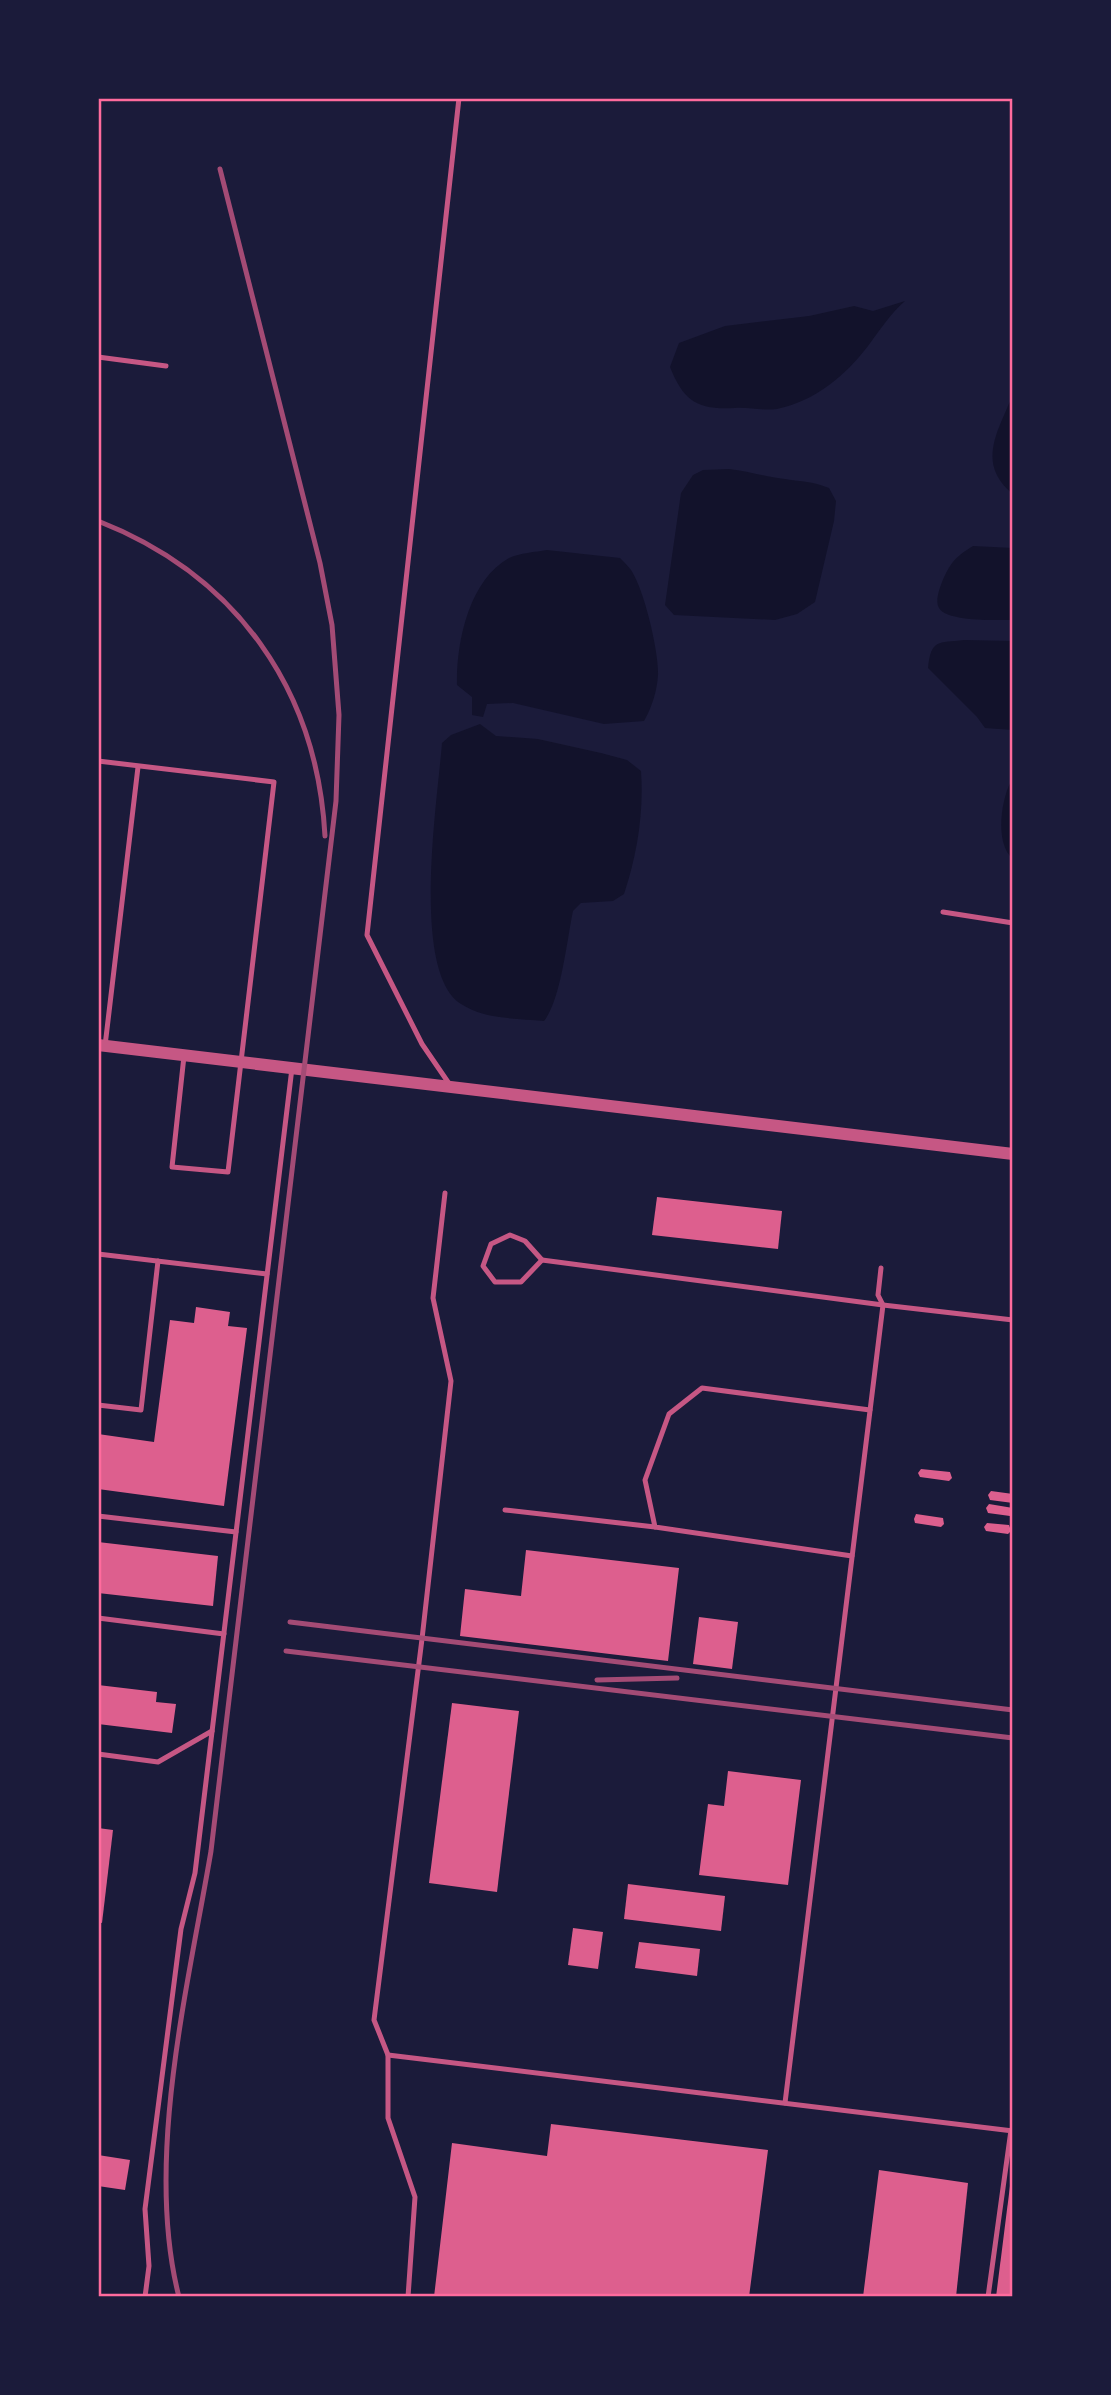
<svg xmlns="http://www.w3.org/2000/svg" width="1111" height="2395" font-family="Helvetica,sans-serif">
<style>
.water{fill:#12122b}
.building{fill:#dd5f8e}
.lines{fill:none;stroke-linecap:round;stroke-linejoin:round}
.service{stroke:#c65784;stroke-width:5}
.tertiary{stroke:#c65784;stroke-width:12}
.rail{stroke:#a44b75;stroke-width:5}
.neatline{fill:none;stroke:#ff6b9d;stroke-width:2.5}
</style>
<rect width="100%" height="100%" fill="#1b1b3a"/>
<g class="water">
<path d="M905,301C890,314 880,330 868,346C845,376 815,401 777,409C764,411 749,407 735,408C698,410 684,402 670,367L679,343L725,326L809,316L854,306L873,311Z"/>
<path d="M1013,394V494C975,463 999,430 1013,394Z"/>
<path d="M729,469C748,471 766,477 785,479C803,482 811,481 829,488L836,501L834,521L815,602L797,614L775,620L674,615L665,605L681,493L693,475L703,470Z"/>
<path d="M973,546L1013,548V620C998,620 947,622 939,608C935,601 939,590 942,582C950,563 955,557 973,546Z"/>
<path d="M547,550L620,558C624,562 628,566 631,570C644,589 659,652 658,675C657,691 652,707 644,721L604,724L513,703L487,704L483,717L472,715V697L457,685C456,643 469,580 509,558C520,553 535,552 547,550Z"/>
<path d="M964,640L1013,641V730L985,728L977,717L928,668C931,639 938,643 964,640Z"/>
<path d="M480,724L496,736L538,739L601,753L627,760L641,771C644,813 637,855 624,894L613,901L581,903L573,911C567,939 561,1000 544,1021C516,1018 486,1020 461,1004C410,972 438,797 442,743L451,735Z"/>
<path d="M1013,778V859C994,844 1001,796 1013,778Z"/>
</g>
<g class="building">
<path d="M657,1197L782,1211L778,1249L652,1235Z"/>
<path d="M196,1307L230,1312L228,1326L247,1328L224,1506L98,1489V1434L154,1442L170,1320L194,1323Z"/>
<path d="M921,1469L950,1472L952,1478L949,1481L920,1477L918,1473Z"/>
<path d="M991,1491L1013,1494V1503L990,1500L988,1495Z"/>
<path d="M989,1504L1013,1508V1513L1010,1516L988,1513L986,1508Z"/>
<path d="M916,1514L943,1518L944,1524L941,1527L915,1523L914,1519Z"/>
<path d="M987,1523L1009,1525L1011,1531L1008,1534L986,1531L984,1527Z"/>
<path d="M98,1542L218,1556L213,1606L98,1593Z"/>
<path d="M526,1550L679,1568L668,1661L460,1636L465,1589L521,1596Z"/>
<path d="M699,1617L738,1622L732,1669L693,1664Z"/>
<path d="M98,1685L157,1692L156,1702L176,1704L172,1733L98,1724Z"/>
<path d="M452,1703L519,1711L497,1892L429,1883Z"/>
<path d="M728,1771L801,1780L788,1885L699,1875L708,1804L724,1806Z"/>
<path d="M98,1828L113,1830L102,1923L98,1922Z"/>
<path d="M628,1884L725,1896L721,1931L624,1919Z"/>
<path d="M573,1928L603,1932L598,1969L568,1965Z"/>
<path d="M639,1942L700,1949L697,1976L635,1968Z"/>
<path d="M551,2124L768,2150L749,2297H434L452,2143L547,2156Z"/>
<path d="M98,2155L130,2160L125,2190L98,2186Z"/>
<path d="M879,2170L968,2183L956,2297H863Z"/>
<path d="M1011,2178L1013,2179V2297H996Z"/>
</g>
<g class="lines">
<g class="service">
<path d="M98,357L166,366"/>
<path d="M98,761L274,782L228,1172L172,1167L184,1056"/>
<path d="M943,912L1013,923"/>
<path d="M105,1046L138,767"/>
<path d="M450,1085L422,1044L367,935L459,98"/>
<path d="M510,1235L525,1241L542,1260L521,1282H495L483,1266L491,1244Z"/>
<path d="M98,1254L267,1274"/>
<path d="M542,1260L883,1305L1013,1320"/>
<path d="M98,1405L141,1410L158,1261"/>
<path d="M505,1510L655,1527"/>
<path d="M98,1516L236,1532"/>
<path d="M852,1556L655,1527L645,1480L669,1414L702,1388L870,1410"/>
<path d="M98,1618L224,1634"/>
<path d="M98,1754L158,1762L212,1731"/>
<path d="M388,2055L1013,2131"/>
<path d="M785,2103L883,1305L878,1295L881,1268"/>
<path d="M145,2297L149,2266L145,2209L181,1929L195,1873L292,1068"/>
<path d="M408,2297L415,2197L388,2118V2055L374,2020L422,1639L451,1381L433,1298L445,1193"/>
<path d="M988,2297L1011,2130"/>
</g>
<path class="tertiary" d="M98,1045L1013,1154"/>
<g class="rail">
<path d="M98,521C236,575 317,689 325,836"/>
<path d="M290,1622L1013,1710"/>
<path d="M286,1651L1013,1738"/>
<path d="M597,1680L677,1678"/>
<path d="M179,2297C144,2161 188,1987 211,1851L336,801L339,715L332,625L320,563L220,169"/>
</g>
</g>
<rect width="1111" height="2395" fill="none" stroke="#1b1b3a" stroke-width="200"/>
<rect x="100" y="100" width="911" height="2195" class="neatline"/>
</svg>
